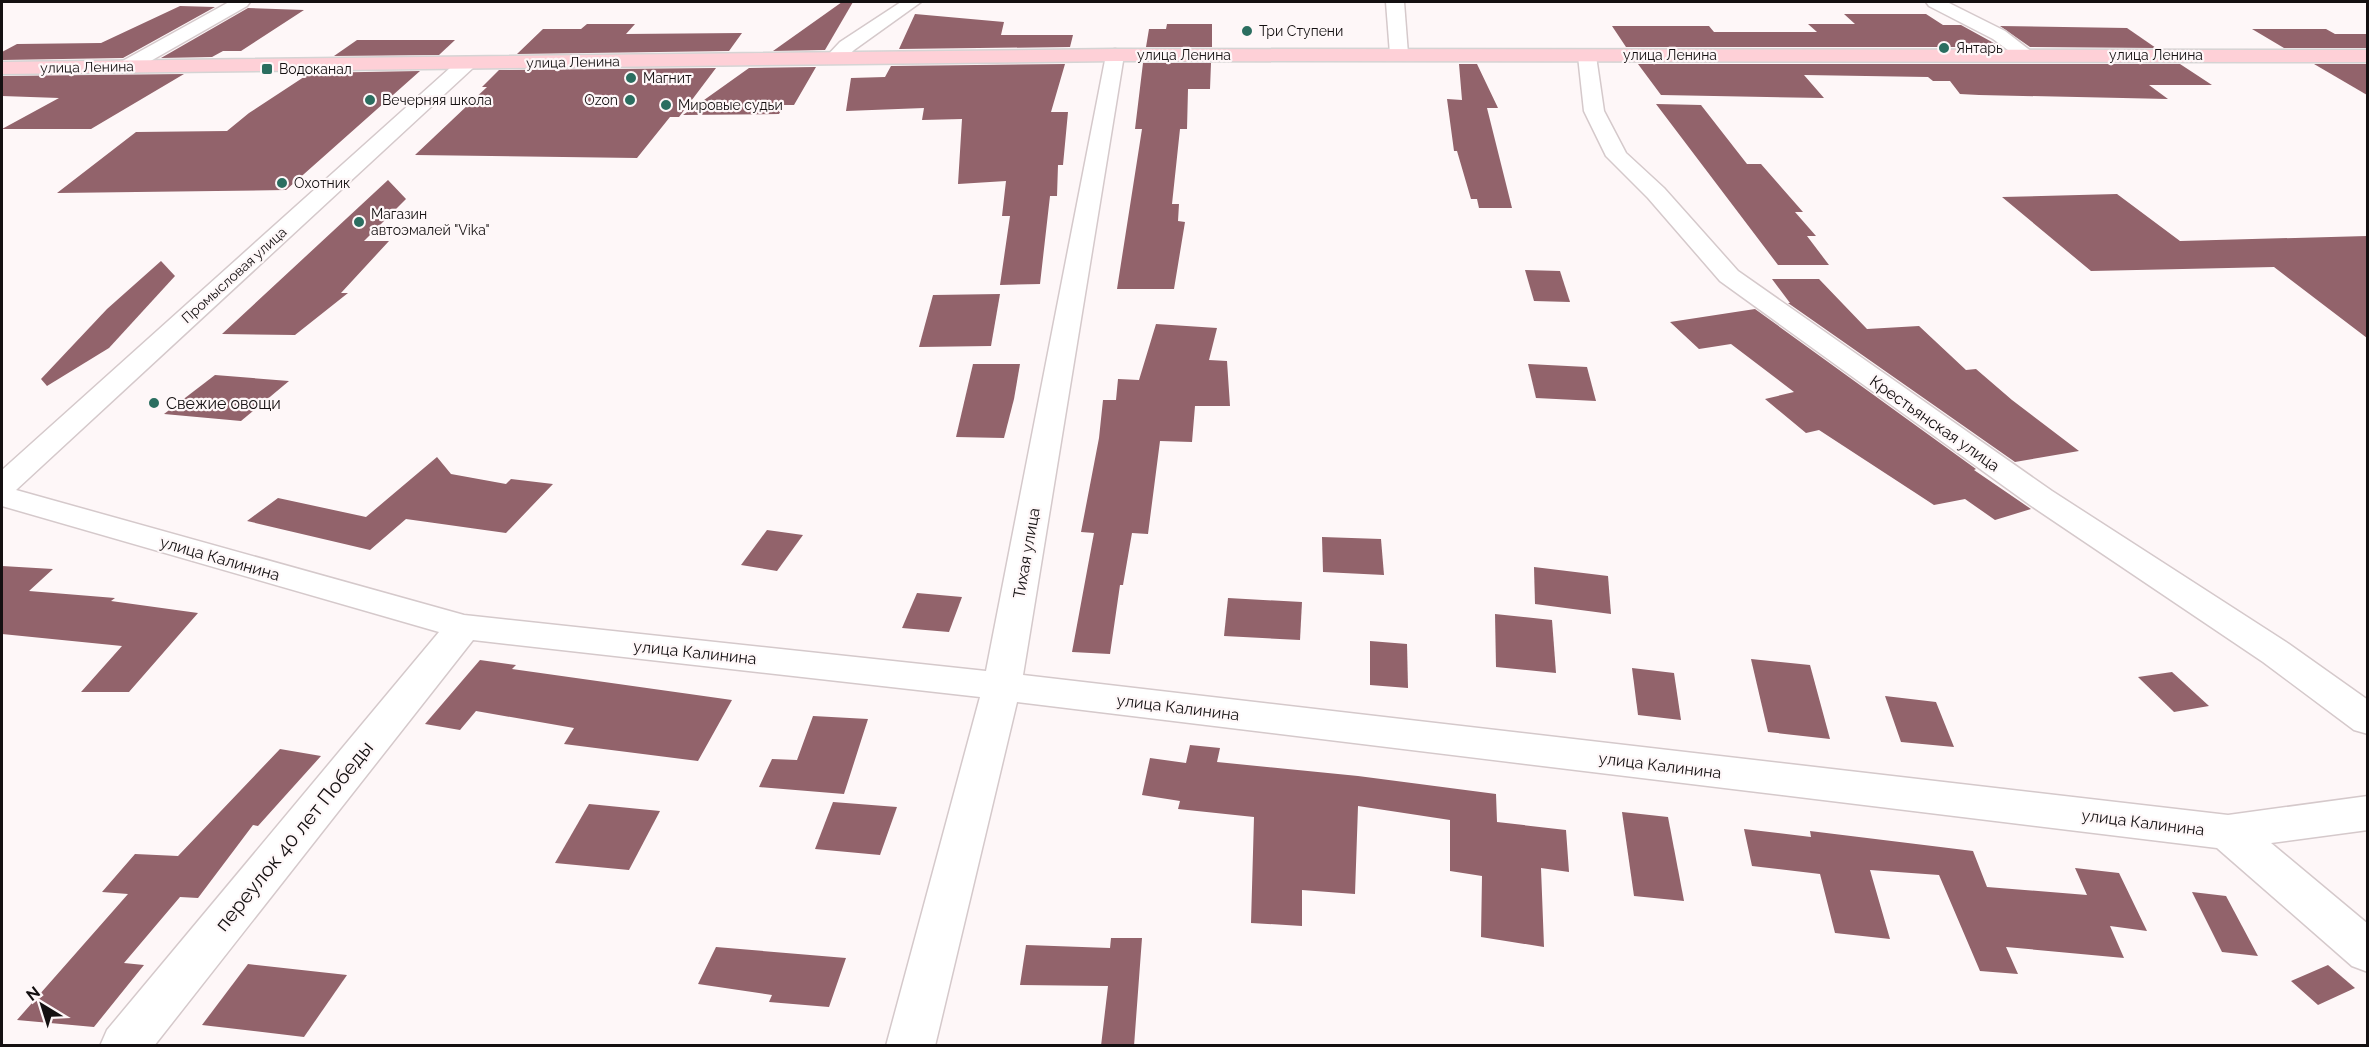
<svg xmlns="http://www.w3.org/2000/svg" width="2369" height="1047" font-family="Raleway,sans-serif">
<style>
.building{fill:#92636b}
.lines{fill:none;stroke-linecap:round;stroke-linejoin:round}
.minor-casing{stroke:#d5c9cb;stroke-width:3}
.major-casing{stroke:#d5d4d4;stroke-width:3}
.minor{fill:#fff;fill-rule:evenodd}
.major{fill:#fed0d7;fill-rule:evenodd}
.poi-dot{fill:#2b6e60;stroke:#fef7f8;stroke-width:2}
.labels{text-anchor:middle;stroke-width:4.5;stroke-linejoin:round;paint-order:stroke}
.far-poi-label{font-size:14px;fill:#141011;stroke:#fef7f8;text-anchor:start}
.far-street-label{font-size:14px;fill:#141011;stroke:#fef7f8}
.poi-label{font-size:16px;fill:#141011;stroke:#fef7f8;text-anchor:start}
.street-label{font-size:16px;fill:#141011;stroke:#fef7f8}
.near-street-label{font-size:20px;fill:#141011;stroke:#fef7f8}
</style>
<rect width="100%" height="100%" fill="#fef7f8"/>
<g class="building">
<path d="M842,2H853L825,50L773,51Z"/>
<path d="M180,6L215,7L123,58L2,60V52L17,44L101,43Z"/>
<path d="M248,8L304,10L241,51H223L212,57L161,58Z"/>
<path d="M915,14L1004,22L1001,35H1073L1070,47L899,49Z"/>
<path d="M1844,14H1926L1943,25H1961L2001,47H1626L1612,26H1709L1714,32H1817L1808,24H1855Z"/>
<path d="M587,24H635L626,34L742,33L729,51L517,54L543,29H581Z"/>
<path d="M1167,24H1212V47H1146L1149,29H1166Z"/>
<path d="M2000,26L2127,28L2156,48L2030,47Z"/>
<path d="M2252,29H2326L2335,34H2367V48H2284Z"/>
<path d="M357,40H455L439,55L334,56Z"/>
<path d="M1143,63H1211L1210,89H1188L1187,129H1180L1172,204H1179L1178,221L1185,222L1174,289H1117L1142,129H1135Z"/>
<path d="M1065,64L1051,112H1068L1063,165H1058L1057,196H1050L1040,284L1000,285L1010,216H1002L1006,181L958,184L962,119L922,120L924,108L846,111L851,78L885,77L891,66Z"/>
<path d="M1459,64H1477L1498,108H1487L1512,208H1479L1477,199H1471L1457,151H1454L1447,99L1462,100Z"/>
<path d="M1638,64H2180L2212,85H2149L2168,99L1979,95L1960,94L1950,81H1933L1928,77L1804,75L1824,98L1661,95Z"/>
<path d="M2314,64H2367V95Z"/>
<path d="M816,67L794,105H784L779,114L683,115L749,68Z"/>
<path d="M716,68L679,117H670L637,158L415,155L487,87H482L499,70Z"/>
<path d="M420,71L286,190L57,193L136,132L227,131L249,113L310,73Z"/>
<path d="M184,74L91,129H2L59,98L2,96V76Z"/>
<path d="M1656,104L1701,105L1747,164H1761L1803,212H1795L1816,236H1807L1829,265H1778Z"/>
<path d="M388,180L406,199L364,241H389L341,293H348L295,335L222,334Z"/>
<path d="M2117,194L2180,241L2367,236V338L2274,267L2091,271L2002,197Z"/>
<path d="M161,261L175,276L109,348L47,386L41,379L107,309Z"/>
<path d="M1525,270L1560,271L1570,302L1534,301Z"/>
<path d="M1772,279H1819L1867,329L1919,326L1966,370L1976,369L2012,400L2079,451L2015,462L1788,303H1790Z"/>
<path d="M1000,294L991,346L919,347L933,295Z"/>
<path d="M1755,309L1976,469L1974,470L2031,509L1995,520L1965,499L1934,505L1819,430L1806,433L1765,399L1794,392L1731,344L1699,349L1670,322Z"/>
<path d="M1156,324L1217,328L1209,360L1227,361L1230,406H1195L1192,442L1160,441L1148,534L1132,533L1123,585H1120L1110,654L1072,652L1094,533L1081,532L1099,438L1103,400H1116L1118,379L1139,380Z"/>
<path d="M973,364H1020L1014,399L1004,438L956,437Z"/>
<path d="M1528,364L1587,367L1596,401L1536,398Z"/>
<path d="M215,375L289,381L241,421L164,414Z"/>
<path d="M437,457L451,474L506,484L511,479L553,484L506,533L406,519L370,550L247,521L278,498L366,517Z"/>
<path d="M767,530L803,535L777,571L741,565Z"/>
<path d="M1322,537L1381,539L1384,575L1323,572Z"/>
<path d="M2,566L53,569L29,591L115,598L111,601L198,613L129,692H81L122,646L2,634Z"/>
<path d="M1534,567L1608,576L1611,614L1535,604Z"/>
<path d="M917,593L962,597L949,632L902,628Z"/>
<path d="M1228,598L1302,602L1300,640L1224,636Z"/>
<path d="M1495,614L1552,620L1556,673L1496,667Z"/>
<path d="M1370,641L1407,644L1408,688L1370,685Z"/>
<path d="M1751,659L1810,665L1830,739L1768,732Z"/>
<path d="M480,660L516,665L512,669L732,700L698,761L564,744L574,728L476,711L460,730L425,724Z"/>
<path d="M1632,668L1674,673L1681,720L1638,715Z"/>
<path d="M2172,672L2209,706L2174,712L2138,677Z"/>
<path d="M1885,696L1936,702L1954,747L1901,742Z"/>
<path d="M813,716L868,719L844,794L759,787L772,759L797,760Z"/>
<path d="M1190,745L1220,748L1217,762L1358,776L1496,794L1497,822L1566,830L1569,872L1541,868L1544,947L1481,937L1482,876L1450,871V820L1358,806L1355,894L1302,890V926L1251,923L1254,817L1178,809L1180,801L1142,795L1150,758L1186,763Z"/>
<path d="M280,749L321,756L258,826L253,825L198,898L180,897L124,963L144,965L94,1027L17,1020L128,894L102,892L135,854L178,856Z"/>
<path d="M833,802L897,807L880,855L815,849Z"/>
<path d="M589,804L660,811L629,870L555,863Z"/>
<path d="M1622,812L1668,817L1684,901L1634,896Z"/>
<path d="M1744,829L1811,837L1810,831L1973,851L1987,887L2087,895L2075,868L2119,873L2147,931L2110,926L2124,958L2006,947L2018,974L1980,971L1939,875L1870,870L1890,939L1835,933L1820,874L1752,866Z"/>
<path d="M2192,892L2226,896L2258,956L2222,952Z"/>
<path d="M1111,938H1142L1134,1046H1101L1108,986L1020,985L1026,945L1110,948Z"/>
<path d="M716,947L846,958L829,1007L769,1002L772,995L698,984Z"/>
<path d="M248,964L347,975L304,1037L202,1025Z"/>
<path d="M2328,965L2355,988L2318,1005L2291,981Z"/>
</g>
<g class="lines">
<defs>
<g id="minor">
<path d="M229,2H250L247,6L133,71H119L116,67L119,63Z"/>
<path d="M901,2H921L854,50L840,63H826L824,59L840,42Z"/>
<path d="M1386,2H1404L1408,54L1406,58H1392L1390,54Z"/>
<path d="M1926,2H1947L2005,31L2036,55L2034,59H2020L1993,39L1929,6Z"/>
<path d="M1115,49L1122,51L1124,55L1023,675L2228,815L2368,796V830L2271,843L2368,924V972L2352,966L2217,848L1017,702L935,1046H886L980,697L473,640L154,1046H100L107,1030L439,632L2,506V470L460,59H474L476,63L474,67L16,490L464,615L986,671L1106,55L1108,51Z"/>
<path d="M1587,50L1594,52L1596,56L1604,111L1626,153L1664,188L1738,271L2052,491L2289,644L2368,700V734L2354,730L2263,662L2030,505L1720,281L1648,198L1606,156L1584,111L1578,56L1580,52Z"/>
</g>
<path id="major" d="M1115,49L2368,50V62L1115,61L2,74V62Z"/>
</defs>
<use href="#minor" class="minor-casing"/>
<use href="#major" class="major-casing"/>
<use href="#minor" class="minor"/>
<use href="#major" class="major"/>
</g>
<g class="poi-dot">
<circle cx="1247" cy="31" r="6"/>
<circle cx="1944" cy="48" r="6"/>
<rect x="261" y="63" width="12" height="12" rx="3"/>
<circle cx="631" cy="78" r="6"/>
<circle cx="370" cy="100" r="6"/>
<circle cx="630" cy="100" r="6"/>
<circle cx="666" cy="105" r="6"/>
<circle cx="282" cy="183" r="6"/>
<circle cx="359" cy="222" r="6"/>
<circle cx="154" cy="403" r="6"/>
</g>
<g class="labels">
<g class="far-poi-label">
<text x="1259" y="36">Три Ступени</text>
<text x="1956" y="53">Янтарь</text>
<text x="279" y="74">Водоканал</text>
<text x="643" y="83">Магнит</text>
<text x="382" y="105">Вечерняя школа</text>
<text x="618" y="105" text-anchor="end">Ozon</text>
<text x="678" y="110">Мировые судьи</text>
<text x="294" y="188">Охотник</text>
<text x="371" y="219">Магазин<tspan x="371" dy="16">автоэмалей "Vika"</tspan></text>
</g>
<g class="far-street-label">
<text x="1184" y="60">улица Ленина</text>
<text x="1670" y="60">улица Ленина</text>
<text x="2156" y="60">улица Ленина</text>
<text transform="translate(573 62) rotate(-1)" y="5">улица Ленина</text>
<text transform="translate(87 67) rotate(-1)" y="5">улица Ленина</text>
<text transform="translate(234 275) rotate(-42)" y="5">Промысловая улица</text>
</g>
<g class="poi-label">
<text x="166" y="409">Свежие овощи</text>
</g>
<g class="street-label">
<text transform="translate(1935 423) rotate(35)" y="6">Крестьянская улица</text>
<text transform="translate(1026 553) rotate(-80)" y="6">Тихая улица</text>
<text transform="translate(220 558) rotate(16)" y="6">улица Калинина</text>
<text transform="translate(695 652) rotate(6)" y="6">улица Калинина</text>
<text transform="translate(1178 707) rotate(7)" y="6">улица Калинина</text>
<text transform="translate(1660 765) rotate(7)" y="6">улица Калинина</text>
<text transform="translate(2143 822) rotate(7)" y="6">улица Калинина</text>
</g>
<g class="near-street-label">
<text transform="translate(294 836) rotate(-51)" y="7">переулок 40 лет Победы</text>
</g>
</g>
<rect width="2369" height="1047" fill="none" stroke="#141011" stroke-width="6"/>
<g transform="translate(42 1005) rotate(322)" stroke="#fef7f8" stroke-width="4.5" paint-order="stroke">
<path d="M0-4.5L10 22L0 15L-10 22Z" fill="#141011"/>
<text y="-9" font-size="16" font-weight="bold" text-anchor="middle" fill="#141011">N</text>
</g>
</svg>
